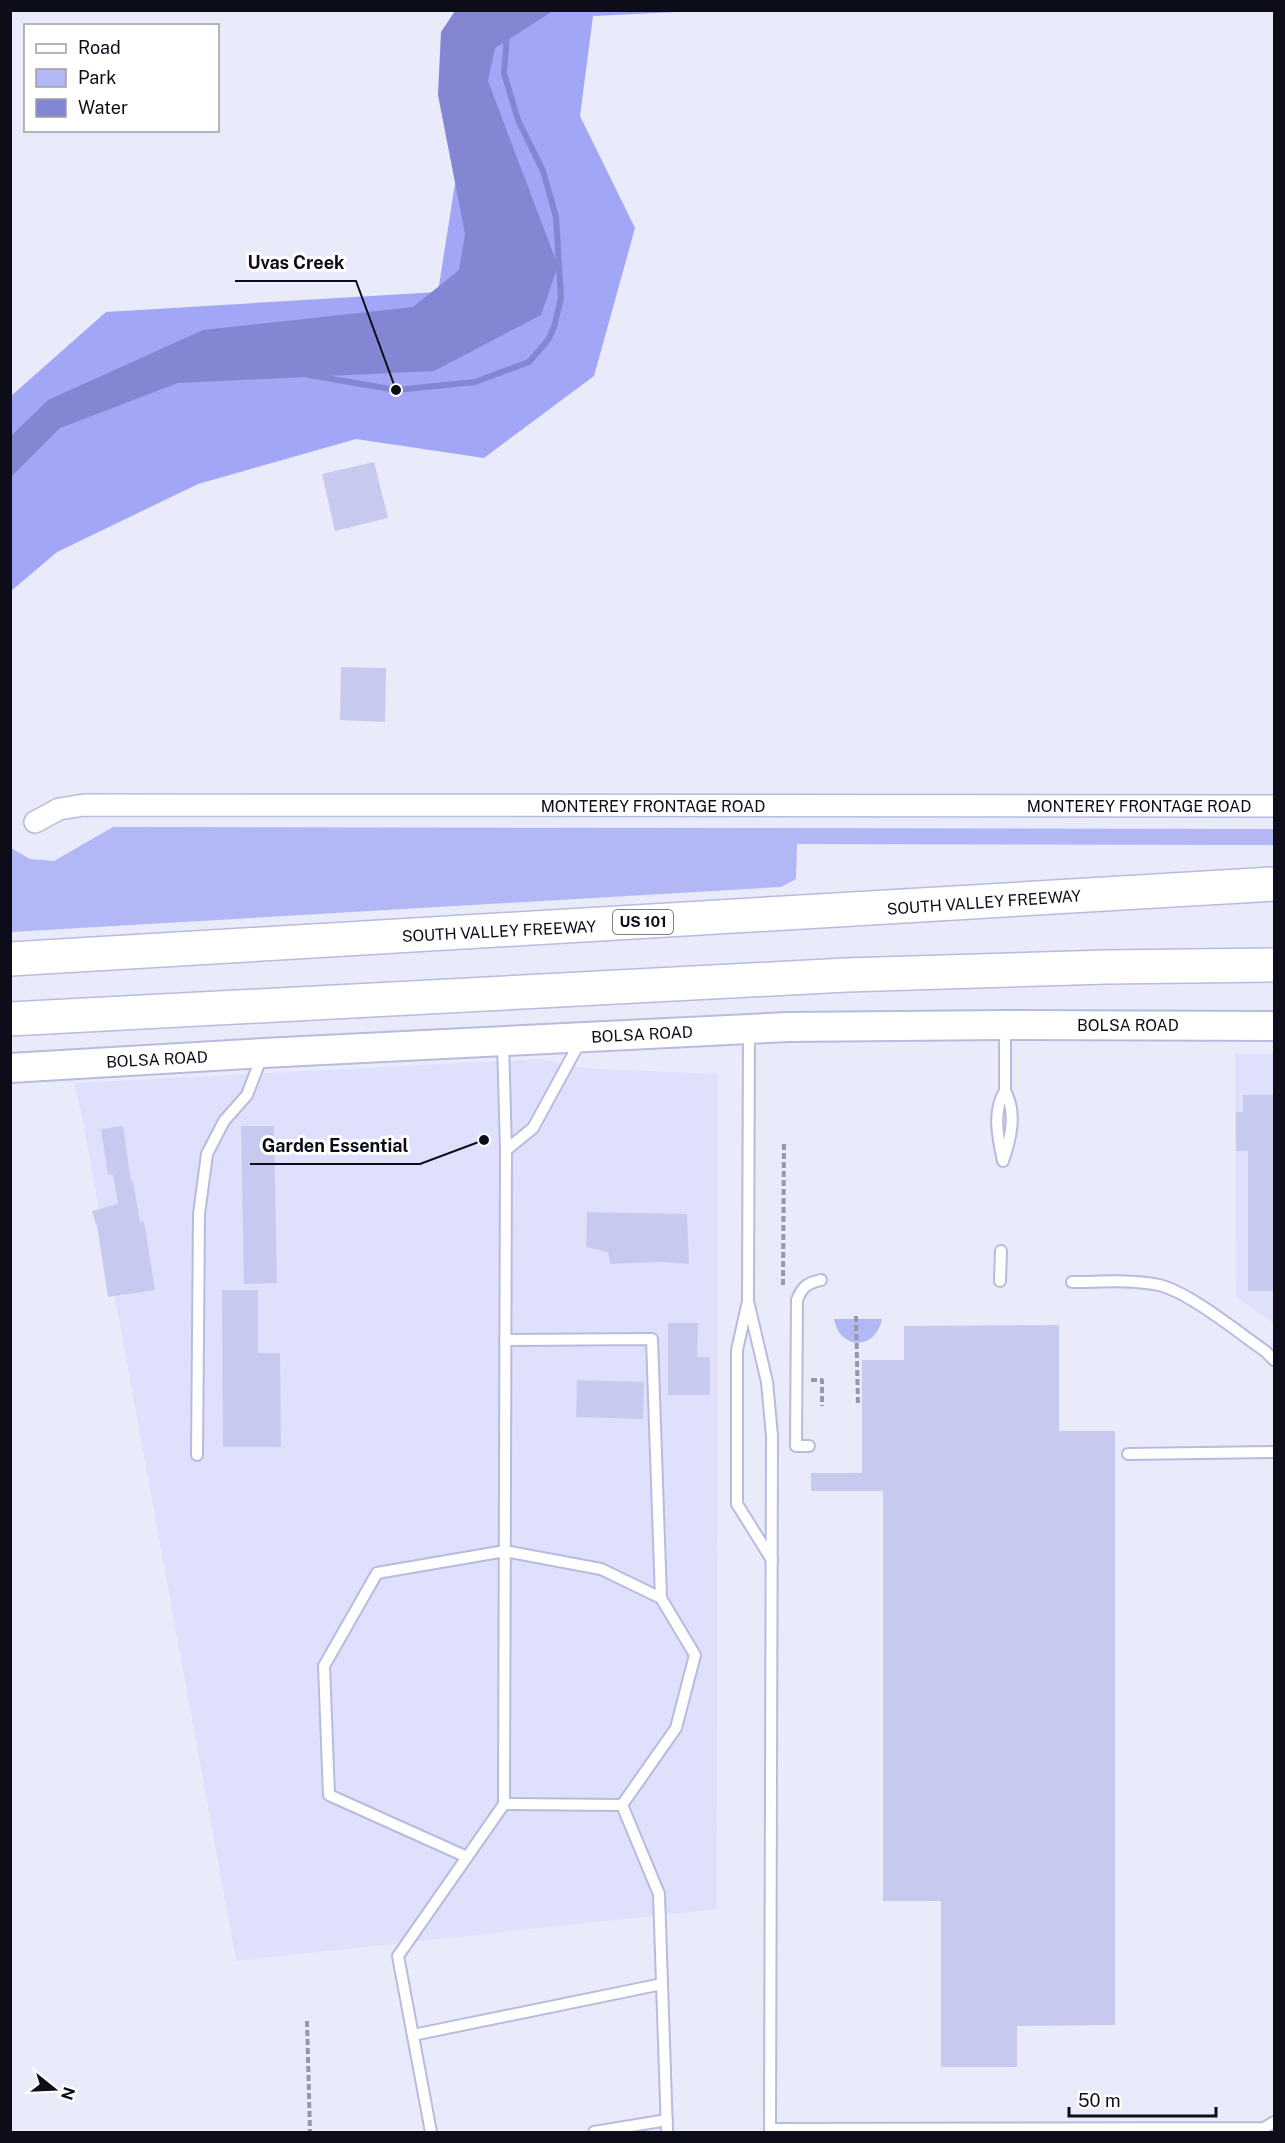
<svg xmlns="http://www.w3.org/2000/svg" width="1285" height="2143" font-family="'Public Sans',sans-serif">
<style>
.built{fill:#dfe1fc}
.green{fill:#b2b7f6}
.forest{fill:#a2a6f6}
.water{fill:#8286d3}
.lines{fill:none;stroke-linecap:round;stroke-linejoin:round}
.stream{stroke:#8286d3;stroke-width:6}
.building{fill:#c7caee}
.lane-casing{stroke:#b7bbde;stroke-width:14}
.street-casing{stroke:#b7bbde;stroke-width:24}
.secondary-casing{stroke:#b7bbde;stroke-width:32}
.highway-casing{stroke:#b7bbde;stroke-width:36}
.path{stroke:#9899a7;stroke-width:4;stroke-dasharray:6 3;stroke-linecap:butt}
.lane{stroke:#fff;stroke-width:10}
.street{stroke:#fff;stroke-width:21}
.secondary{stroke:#fff;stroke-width:28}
.highway{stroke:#fff;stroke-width:33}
.labels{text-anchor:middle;stroke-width:6;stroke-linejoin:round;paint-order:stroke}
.shield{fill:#fff;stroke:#55565e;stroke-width:1.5}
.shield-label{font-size:15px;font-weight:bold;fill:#0c0d19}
.street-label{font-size:16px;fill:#0c0d19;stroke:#fff}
.leader{fill:none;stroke:#0c0d19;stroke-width:2}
.callout-dot{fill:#0c0d19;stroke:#fff;stroke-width:2}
.callout-label{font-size:18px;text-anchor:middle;font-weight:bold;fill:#0c0d19;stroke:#fff;stroke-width:6;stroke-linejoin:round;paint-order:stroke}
</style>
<rect width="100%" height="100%" fill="#eaebfa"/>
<g class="built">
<path d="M1235,1054H1274V1323L1236,1297Z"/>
<path d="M540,1059L584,1068L718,1074L717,1909L236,1961L82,1116L74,1083Z"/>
</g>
<g class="green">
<path d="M113,827L1274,829V845L797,844L796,879L781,887L11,932V848L30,859L54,861Z"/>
<path d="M834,1319H882C876,1350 840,1351 834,1319Z"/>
</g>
<path class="forest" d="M471,11H698L593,16L580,116L635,228L594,376L484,458L356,439L198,484L57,552L11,591L10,397L106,312L438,292L469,94Z"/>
<path class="water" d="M455,11H553L495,48L488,81L558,266L541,315L434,371L178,383L60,428L11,477V436L48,400L203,330L413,307L459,270L465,234L438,95L441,32Z"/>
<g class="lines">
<path class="stream" d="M309,375L396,390L475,382L529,362L548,340L554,327L561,298L556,217L543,171L518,120L504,73L507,35"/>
</g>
<g class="building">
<path d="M374,462L388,518L335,531L322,474Z"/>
<path d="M341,667L386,668L385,722L340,720Z"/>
<path d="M1243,1095H1275V1291H1248V1151H1236V1112H1243Z"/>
<path d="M123,1126L131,1182L133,1181L140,1222L144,1221L155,1290L108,1297L97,1225H96L92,1211L118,1204L113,1174L108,1175L101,1129Z"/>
<path d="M241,1126H274L277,1283L244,1284Z"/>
<path d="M587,1212L687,1214L689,1264L662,1262L610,1264L608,1252L586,1247Z"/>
<path d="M222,1290H258V1353H280L281,1447H223Z"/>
<path d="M668,1323H698L697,1357H710V1395H668Z"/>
<path d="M1059,1325V1431H1115V2025L1017,2026V2067H941V1901H883V1491H811V1473H862V1360H904V1326Z"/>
<path d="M577,1380L644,1382L643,1419L576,1417Z"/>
</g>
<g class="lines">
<defs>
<g id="lane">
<path d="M749,1029L748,1301L737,1350V1504L772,1560"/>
<path d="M1005,1091C1017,1112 1011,1138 1003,1161C998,1138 992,1111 1005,1091Z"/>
<path d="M1005,1091V1025"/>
<path d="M506,1150L533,1128L581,1040"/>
<path d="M1000,1281L1001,1251"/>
<path d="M1072,1282C1100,1282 1132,1279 1159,1285C1189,1292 1239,1333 1265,1351L1274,1360"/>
<path d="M748,1301L767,1382L772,1436L770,2129L1264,2128L1274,2122"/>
<path d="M505,1340L652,1339L661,1598"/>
<path d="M809,1446H796L797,1300C802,1287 807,1283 821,1280"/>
<path d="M1128,1454L1274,1452"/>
<path d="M197,1455L199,1214L207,1154L224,1121L247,1095L262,1056"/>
<path d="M504,1804L622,1805L659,1894L667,2132"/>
<path d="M467,1857L329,1795L324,1666L377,1573L505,1551L601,1569L661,1598L695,1655L676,1728L622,1805"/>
<path d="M413,2035L662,1984"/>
<path d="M431,2132L398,1956L504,1804L506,1150L503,1042"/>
<path d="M594,2132L667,2120"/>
</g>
<path id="street" d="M35,822L59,809L84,805L1274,806"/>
<path id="secondary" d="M10,1068L263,1053L788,1027L1005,1025L1274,1026"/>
<g id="highway">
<path d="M10,959L1274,884"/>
<path d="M10,1019L846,975L1106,967L1274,965"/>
</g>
</defs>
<use href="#lane" class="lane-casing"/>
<use href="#street" class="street-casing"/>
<use href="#secondary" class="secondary-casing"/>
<use href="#highway" class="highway-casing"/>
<g class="path">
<path d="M783,1285L784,1144"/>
<path d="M856,1316L858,1406"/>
<path d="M811,1380H822V1406"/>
<path d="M307,2021L310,2132"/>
</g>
<use href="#lane" class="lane"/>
<use href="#street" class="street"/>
<use href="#secondary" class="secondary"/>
<use href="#highway" class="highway"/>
</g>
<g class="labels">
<rect class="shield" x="613" y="910" width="60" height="24" rx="4.5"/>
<g class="shield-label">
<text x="643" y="927">US 101</text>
</g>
<g class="street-label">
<text x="653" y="812">MONTEREY FRONTAGE ROAD</text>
<text x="1139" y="812">MONTEREY FRONTAGE ROAD</text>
<text transform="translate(984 902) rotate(-4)" y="6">SOUTH VALLEY FREEWAY</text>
<text transform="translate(499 931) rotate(-3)" y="6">SOUTH VALLEY FREEWAY</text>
<text x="1128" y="1031">BOLSA ROAD</text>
<text transform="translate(642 1034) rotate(-3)" y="6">BOLSA ROAD</text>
<text transform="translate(157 1059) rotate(-3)" y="6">BOLSA ROAD</text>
</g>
</g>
<path class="leader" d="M396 390L356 281H235M484 1140L420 1164H250"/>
<g class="callout-dot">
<circle cx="396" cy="390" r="6"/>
<circle cx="484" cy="1140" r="6"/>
</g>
<g class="callout-label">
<text x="296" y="269">Uvas Creek</text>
<text x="335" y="1152">Garden Essential</text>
</g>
<rect width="1285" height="2143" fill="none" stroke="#0c0d19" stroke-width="24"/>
<rect x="24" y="24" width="195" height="108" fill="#ffffff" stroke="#9e9ea3" stroke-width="1.5"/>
<rect x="36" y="44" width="30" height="9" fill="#ffffff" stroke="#9e9ea3" stroke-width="1.5"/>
<text x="78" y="54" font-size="18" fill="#0c0d19">Road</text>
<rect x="36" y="69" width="30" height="18" fill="#b2b7f6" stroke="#9e9ea3" stroke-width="1.5"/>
<text x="78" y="84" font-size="18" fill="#0c0d19">Park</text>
<rect x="36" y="99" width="30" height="18" fill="#8286d3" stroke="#9e9ea3" stroke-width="1.5"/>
<text x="78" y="114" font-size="18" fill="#0c0d19">Water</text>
<g transform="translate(54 2089) rotate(108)" stroke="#ffffff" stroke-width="4.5" paint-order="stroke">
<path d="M0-4.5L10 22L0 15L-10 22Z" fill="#0c0d19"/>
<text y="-9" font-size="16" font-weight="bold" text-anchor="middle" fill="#0c0d19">N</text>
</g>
<path d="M1069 2107v9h147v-9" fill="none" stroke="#0c0d19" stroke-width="3"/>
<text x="1078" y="2107" font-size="18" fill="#0c0d19" stroke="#ffffff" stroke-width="4.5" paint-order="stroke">50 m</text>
</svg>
